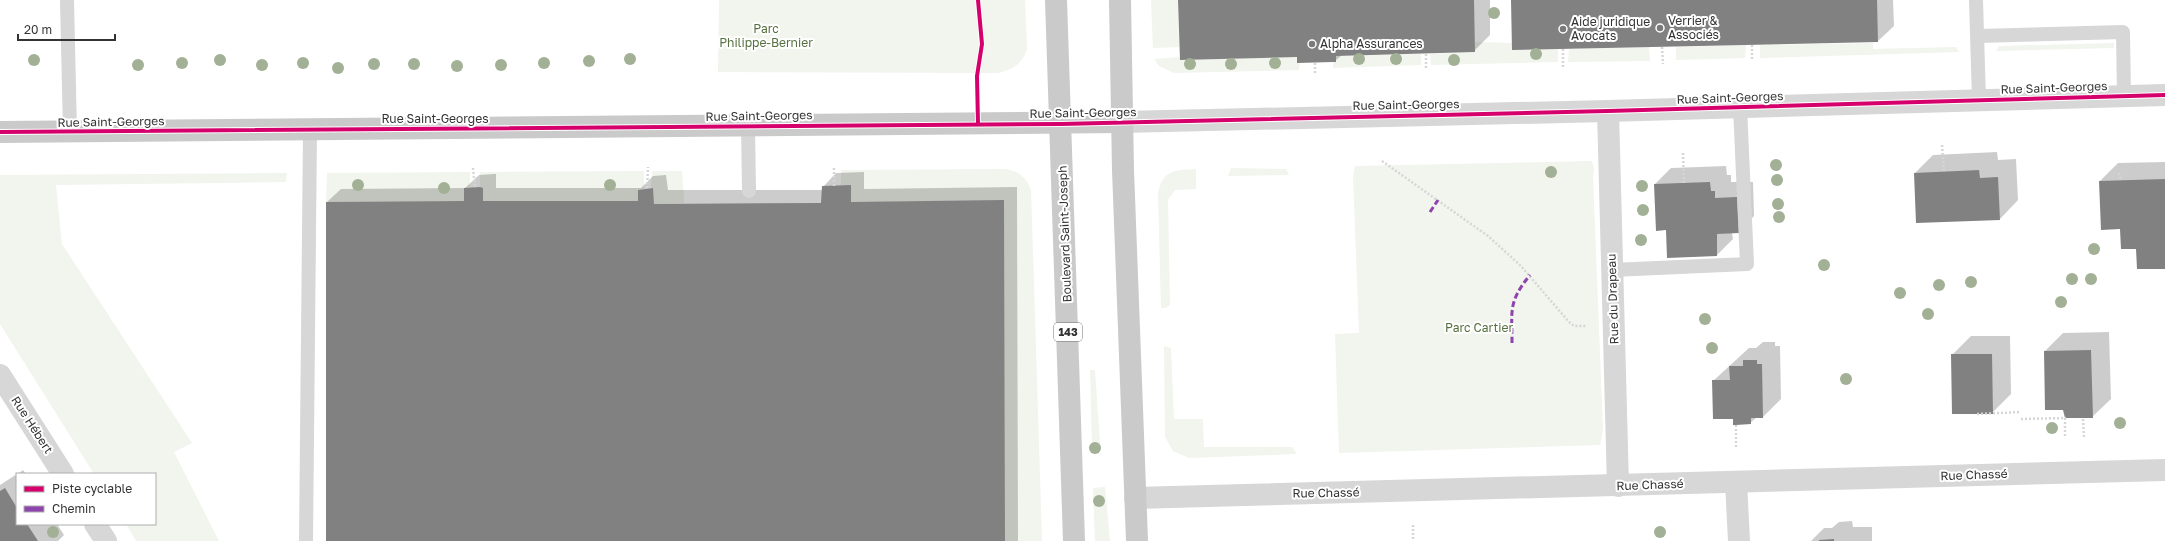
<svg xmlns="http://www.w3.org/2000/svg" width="2165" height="541" font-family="'Golos Text',sans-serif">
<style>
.green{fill:#f1f5ed}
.shadow{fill:#0003}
.building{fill:#818181}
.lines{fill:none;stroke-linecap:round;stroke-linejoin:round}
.path{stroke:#d6d6d6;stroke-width:2.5;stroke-dasharray:2 2;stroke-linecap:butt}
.service{stroke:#d7d7d7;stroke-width:14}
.minor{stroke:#d7d7d7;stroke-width:22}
.tertiary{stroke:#d7d7d7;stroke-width:22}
.primary{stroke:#cacaca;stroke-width:22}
.quiet{stroke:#8e44ad;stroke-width:3;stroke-dasharray:6 3;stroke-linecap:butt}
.cycleway-casing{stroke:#fff;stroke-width:6}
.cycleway{stroke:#d6006c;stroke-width:4}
.tree{fill:#a2b095}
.poi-dot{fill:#7a7a7a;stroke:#fff;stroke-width:1.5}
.labels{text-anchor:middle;stroke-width:4;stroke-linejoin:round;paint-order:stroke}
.shield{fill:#fff;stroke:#707070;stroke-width:1}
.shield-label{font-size:11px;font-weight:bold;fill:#333}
.poi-label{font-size:12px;fill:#333;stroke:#fff;text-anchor:start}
.park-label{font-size:12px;fill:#56703f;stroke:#fff}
.street-label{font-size:12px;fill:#333;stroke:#fff}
</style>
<rect width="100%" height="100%" fill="#fff"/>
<g class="green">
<path d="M719,0H1025L1027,49C1023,64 1010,71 997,73L718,72Z"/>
<path d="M1151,0H1178L1179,47L1153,48Z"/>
<path d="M1475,42L1512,43V50L1558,49V62L1431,65L1430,54L1475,52Z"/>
<path d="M1873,43V49L1956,47L1959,52L1760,58V45Z"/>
<path d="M2114,43V48L1996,51L1999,46Z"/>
<path d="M1746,45L1745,58L1676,60V47Z"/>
<path d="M1649,47L1650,61L1568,62L1569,49Z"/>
<path d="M1421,54V65L1333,68V62H1336V56Z"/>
<path d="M1180,57V60L1297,57V63H1300L1299,70L1174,73L1159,66L1154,59Z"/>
<path d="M1592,161L1594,170L1593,177L1603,430L1600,445L1339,453L1335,334L1359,333L1353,176L1355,166Z"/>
<path d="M1231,168L1286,169L1289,175L1228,176Z"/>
<path d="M1006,169C1019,172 1026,176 1031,190L1042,541H1005L1004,201L851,202V185H841V170Z"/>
<path d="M1196,169V189L1175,190L1168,200L1170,305L1166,308H1161L1158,193C1163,170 1174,170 1196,169Z"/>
<path d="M644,171V189L638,190V201H483V188L480,187V172Z"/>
<path d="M652,171H682L684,203L654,204L653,188H651Z"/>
<path d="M470,172V187L464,188V201L326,202L327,173Z"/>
<path d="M287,173L286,182L56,185L62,244L192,443L174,452L219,541H136L126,524H155V474H94L0,324V175Z"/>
<path d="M1164,346L1171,348L1174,419H1203L1204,447H1292L1297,454L1189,458L1173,451L1165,437Z"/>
<path d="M1090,370H1095L1100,444L1092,445Z"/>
<path d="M1105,487L1110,541H1095L1093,488Z"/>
</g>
<g class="shadow">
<path d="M1179,0H1490V35L1474,51L1342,55L1335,61L1298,56Z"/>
<path d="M1512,0H1893L1894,26L1878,41Z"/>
<path d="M1997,152L1998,160L2016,159L2018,200L2000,219L1915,173L1933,155Z"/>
<path d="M2165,162V268L2137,248L2121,228L2100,181L2118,163Z"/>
<path d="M1726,166L1727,175H1731V182H1753L1754,216L1739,232L1732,233L1733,239L1717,255L1667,229L1655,184L1671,168Z"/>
<path d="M864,172V189L1017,187L1018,541H327V202L341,189L465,188L479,175L494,174H496V188H641L653,176L666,175L668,190H822L823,187L836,173Z"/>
<path d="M2109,332L2111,399L2092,417L2045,351L2063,333Z"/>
<path d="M1971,336H2010L2011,394L1992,413L1952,355Z"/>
<path d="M1763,342H1775V346H1780L1781,399L1763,417H1757L1750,423L1734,418L1713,381L1749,348H1756Z"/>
<path d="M23,470L26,474H18Z"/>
<path d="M17,474V524H57L64,535L58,541H0V485Z"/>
<path d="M1852,521L1853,527H1872V541H1811L1824,528H1832L1839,522Z"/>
</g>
<g class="building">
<path d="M1178,0H1474L1475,52L1336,56V62H1333L1297,63V57L1180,60Z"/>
<path d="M1511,0H1877L1878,42L1512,50Z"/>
<path d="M1979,170L1980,178L1998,177L2000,220L1916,223L1914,173Z"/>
<path d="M2165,179V269H2137L2136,249H2121L2120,229L2101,230L2099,181Z"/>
<path d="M1710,182L1711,191H1715V198L1737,197L1739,233L1717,234V256L1667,258L1666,230L1656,231L1654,184Z"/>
<path d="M851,185V202L1004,200L1005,541H326V202L464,201V188L480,187L483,188V201H638V190L653,188L654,204L821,203L822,186Z"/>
<path d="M2091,350L2093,418H2065L2063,410H2045L2044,351Z"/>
<path d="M1951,354H1992L1993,414H1952Z"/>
<path d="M1743,360H1757V364H1762L1763,418H1751V424L1736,425H1733V419H1713L1712,380H1730L1729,366H1743Z"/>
<path d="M5,488L17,508V524H27L38,541H0V491Z"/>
<path d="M1834,539V541H1819V540Z"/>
</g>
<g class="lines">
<g class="path">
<path d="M1752,45V61"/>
<path d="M1662,47L1663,64"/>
<path d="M1563,49V67"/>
<path d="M1426,54V70"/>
<path d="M1315,73V63"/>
<path d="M1942,145L1944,172"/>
<path d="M1683,153L1684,183"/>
<path d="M1382,161L1488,236L1521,266L1569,322L1574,326H1586"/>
<path d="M473,168L475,188"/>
<path d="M2119,173L2121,180"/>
<path d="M834,186V167"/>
<path d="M647,188L648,167"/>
<path d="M1977,414L2021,412"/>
<path d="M2021,419L2065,418V438"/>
<path d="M2083,419L2084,438"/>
<path d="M1736,425V448"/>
<path d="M1413,525V541"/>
</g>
<g class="service">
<path d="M67,0L70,132"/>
<path d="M1976,0L1979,100"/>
<path d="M1978,36L2123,32L2124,96"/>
<path d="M748,126L749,191"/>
<path d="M1612,270L1747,264L1740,107"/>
<path d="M306,541L310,130"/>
</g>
<g class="minor">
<path d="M1608,111L1618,486"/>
<path d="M1736,482L1739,541"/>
<path d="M1135,498L2165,470"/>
</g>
<g class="tertiary">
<path d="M1123,122L1608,111L2165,95"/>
<path d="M0,375L63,474"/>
<path d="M95,524L106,541"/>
</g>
<g class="primary">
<path d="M1056,0L1074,541"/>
<path d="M1120,0L1123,170L1137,541"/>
<path d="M0,132L1123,122"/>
</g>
<g class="quiet">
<path d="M1430,212L1438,200"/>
<path d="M1512,343C1512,310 1508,302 1530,275"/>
</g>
<defs>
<g id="cycleway">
<path d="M978,124L977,76L982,44L978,0"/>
<path d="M0,132L1061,124L1608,111L2165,95"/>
</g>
</defs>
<use href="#cycleway" class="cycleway-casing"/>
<use href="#cycleway" class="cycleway"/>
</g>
<g class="tree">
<circle cx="1494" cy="13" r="6"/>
<circle cx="1536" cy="54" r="6"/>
<circle cx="630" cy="59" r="6"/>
<circle cx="1359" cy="59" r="6"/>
<circle cx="1396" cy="59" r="6"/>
<circle cx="34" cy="60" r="6"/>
<circle cx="220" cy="60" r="6"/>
<circle cx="1454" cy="60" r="6"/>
<circle cx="589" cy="61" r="6"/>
<circle cx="182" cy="63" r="6"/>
<circle cx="303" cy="63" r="6"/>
<circle cx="544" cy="63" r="6"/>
<circle cx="1275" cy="63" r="6"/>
<circle cx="374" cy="64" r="6"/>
<circle cx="414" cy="64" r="6"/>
<circle cx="1190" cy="64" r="6"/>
<circle cx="1231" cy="64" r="6"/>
<circle cx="138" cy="65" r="6"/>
<circle cx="262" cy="65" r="6"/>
<circle cx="501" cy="65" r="6"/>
<circle cx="457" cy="66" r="6"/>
<circle cx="338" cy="68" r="6"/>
<circle cx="1776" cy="165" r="6"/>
<circle cx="1551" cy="172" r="6"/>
<circle cx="1777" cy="180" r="6"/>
<circle cx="358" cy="185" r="6"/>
<circle cx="610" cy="185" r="6"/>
<circle cx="1642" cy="186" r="6"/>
<circle cx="444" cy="188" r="6"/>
<circle cx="1778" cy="204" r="6"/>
<circle cx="1643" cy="210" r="6"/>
<circle cx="1779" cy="217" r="6"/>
<circle cx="1641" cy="240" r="6"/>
<circle cx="2094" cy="249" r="6"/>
<circle cx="1824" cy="265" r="6"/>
<circle cx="2072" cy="279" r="6"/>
<circle cx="2091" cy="279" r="6"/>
<circle cx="1971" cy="282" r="6"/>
<circle cx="1939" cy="285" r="6"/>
<circle cx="1900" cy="293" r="6"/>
<circle cx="2061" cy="302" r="6"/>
<circle cx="1928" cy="314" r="6"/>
<circle cx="1705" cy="319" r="6"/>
<circle cx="1712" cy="348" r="6"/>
<circle cx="1846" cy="379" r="6"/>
<circle cx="2120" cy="423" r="6"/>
<circle cx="2052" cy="428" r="6"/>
<circle cx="1095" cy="448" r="6"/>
<circle cx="1099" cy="501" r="6"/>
<circle cx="53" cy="532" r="6"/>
<circle cx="1660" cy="532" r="6"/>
</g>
<g class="poi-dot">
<circle cx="1660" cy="28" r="4"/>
<circle cx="1563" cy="29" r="4"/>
<circle cx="1312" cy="44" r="4"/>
</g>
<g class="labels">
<rect class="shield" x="1054" y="323" width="28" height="18" rx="3"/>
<g class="shield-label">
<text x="1068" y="336">143</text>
</g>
<g class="poi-label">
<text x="1668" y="25">Verrier &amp;<tspan x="1668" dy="14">Associés</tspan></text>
<text x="1571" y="26">Aide juridique<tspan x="1571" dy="14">Avocats</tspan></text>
<text x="1320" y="48">Alpha Assurances</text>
</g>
<g class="park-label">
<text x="766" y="33">Parc<tspan x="766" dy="14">Philippe-Bernier</tspan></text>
<text x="1479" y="332">Parc Cartier</text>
</g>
<g class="street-label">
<text transform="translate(2054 88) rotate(-2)" y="4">Rue Saint-Georges</text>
<text transform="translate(1730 98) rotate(-2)" y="4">Rue Saint-Georges</text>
<text transform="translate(1406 105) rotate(-1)" y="4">Rue Saint-Georges</text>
<text transform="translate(1083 113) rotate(-1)" y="4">Rue Saint-Georges</text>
<text transform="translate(759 116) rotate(-1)" y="4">Rue Saint-Georges</text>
<text x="435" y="123">Rue Saint-Georges</text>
<text transform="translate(111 122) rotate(-1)" y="4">Rue Saint-Georges</text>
<text transform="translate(1065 234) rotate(-92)" y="4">Boulevard Saint-Joseph</text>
<text transform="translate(1613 299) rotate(-92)" y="4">Rue du Drapeau</text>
<text transform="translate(32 425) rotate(57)" y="4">Rue Hébert</text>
<text transform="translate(1974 475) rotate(-2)" y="4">Rue Chassé</text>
<text transform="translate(1650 485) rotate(-2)" y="4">Rue Chassé</text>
<text transform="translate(1326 493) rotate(-1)" y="4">Rue Chassé</text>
</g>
</g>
<rect x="16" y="473" width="140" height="52" fill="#ffffff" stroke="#adadad"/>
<rect x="24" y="486" width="20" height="6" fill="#d6006c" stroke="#adadad"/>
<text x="52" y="493" font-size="12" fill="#333333">Piste cyclable</text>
<rect x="24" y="506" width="20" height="6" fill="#8e44ad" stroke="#adadad"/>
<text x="52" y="513" font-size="12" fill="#333333">Chemin</text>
<path d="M18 34v6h97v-6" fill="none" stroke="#333333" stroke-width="2"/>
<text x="24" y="34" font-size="12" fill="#333333" stroke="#ffffff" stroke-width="3" paint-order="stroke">20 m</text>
</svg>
